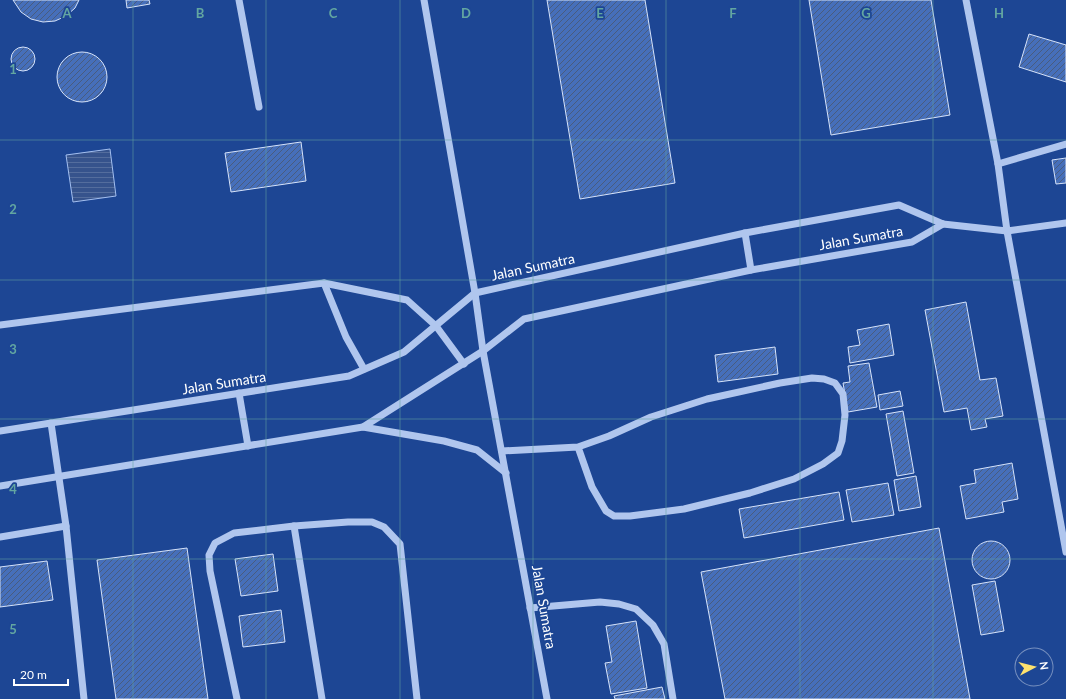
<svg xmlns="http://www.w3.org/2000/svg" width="1066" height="699" font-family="Lato,sans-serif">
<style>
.water{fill:url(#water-rules);stroke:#a3bff0}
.building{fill:url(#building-hatch);stroke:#d6e3fa}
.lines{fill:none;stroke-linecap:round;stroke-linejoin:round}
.minor{stroke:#b0c6ee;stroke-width:7}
.grid{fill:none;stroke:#63a6a1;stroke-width:1;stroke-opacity:0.55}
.labels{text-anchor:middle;stroke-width:3.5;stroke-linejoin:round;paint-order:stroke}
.street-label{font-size:14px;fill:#fff;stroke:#1d4694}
.grid-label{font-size:13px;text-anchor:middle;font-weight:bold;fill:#63a6a1;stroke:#1d4694;stroke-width:3.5;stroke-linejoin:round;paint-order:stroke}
</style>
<defs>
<pattern id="water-rules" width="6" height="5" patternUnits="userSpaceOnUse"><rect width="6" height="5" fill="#36538c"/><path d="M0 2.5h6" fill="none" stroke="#546d9d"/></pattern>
<pattern id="building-hatch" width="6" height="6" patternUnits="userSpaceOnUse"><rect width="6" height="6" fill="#466fba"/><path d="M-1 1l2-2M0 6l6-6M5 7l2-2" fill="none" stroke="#495c7e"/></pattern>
</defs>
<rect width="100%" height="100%" fill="#1d4694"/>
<path class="water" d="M110,149L116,196L73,202L66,155Z"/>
<g class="building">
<path d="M13,0H79L75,8L66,16L55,21L43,22L31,19L21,12Z"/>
<path d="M126,0H149L150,4L127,8Z"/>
<path d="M547,0H645L675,183L580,199Z"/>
<path d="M809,0H931L950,115L831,135Z"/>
<path d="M1029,34L1066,45V82L1019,67Z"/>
<circle cx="23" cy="59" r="12"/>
<circle cx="82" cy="77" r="25"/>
<path d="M301,142L306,181L231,192L225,153Z"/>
<path d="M1066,158V183L1056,184L1052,160Z"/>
<path d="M966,302L980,380L996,378L1003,416L985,419L987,427L971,430L967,408L944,412L925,310Z"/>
<path d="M889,324L894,355L850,363L848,347L860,345L857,330Z"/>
<path d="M775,347L778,374L718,382L715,355Z"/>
<path d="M869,363L877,407L848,412L843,383L850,382L848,366Z"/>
<path d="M900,391L903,406L880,410L878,395Z"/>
<path d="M903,411L914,473L897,476L886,414Z"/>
<path d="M1012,463L1018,499L1002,502L1004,512L966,519L960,486L976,483L974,470Z"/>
<path d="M916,476L921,507L899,511L894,480Z"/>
<path d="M888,483L894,515L852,522L846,490Z"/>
<path d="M839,492L844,520L744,538L739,509Z"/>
<path d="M939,528L970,699H725L701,572Z"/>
<circle cx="991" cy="560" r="19"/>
<path d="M187,548L208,699H116L97,560Z"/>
<path d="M273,554L278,591L241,596L235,559Z"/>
<path d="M47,561L53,600L0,607V567Z"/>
<path d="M995,581L1004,631L981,635L972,585Z"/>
<path d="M281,610L285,642L243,647L239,616Z"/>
<path d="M636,621L647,688L611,694L605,663L612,662L606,626Z"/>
<path d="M662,687L665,699H615L614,696Z"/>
</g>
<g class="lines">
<g class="minor">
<path d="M239,0L259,107"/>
<path d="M424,0L475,293L483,351L547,699"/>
<path d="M966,0L998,164L1007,231L1066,552"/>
<path d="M998,164L1066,144"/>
<path d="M745,233L751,270"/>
<path d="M324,283L346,337L364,369"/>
<path d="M0,325L324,283L407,300L436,326L464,364"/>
<path d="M239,393L248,446"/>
<path d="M51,423L66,526L84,699"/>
<path d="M363,427L444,441L477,450L506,473"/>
<path d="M0,431L349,376L404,352L475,293L745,233L899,205L943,224L1007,231L1066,223"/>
<path d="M502,451L578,447L609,436L651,417L707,399L780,383L812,378L824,379L835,383L843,394L845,415L842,441L838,453L823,464L794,479L750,493L684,509L630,516H614L606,511L592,487L578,447"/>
<path d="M0,486L363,427L483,351L524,319L751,270L912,242L943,224"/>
<path d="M294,526L322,699"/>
<path d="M0,537L66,526"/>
<path d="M530,608L600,602L619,604L636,609L653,625L664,644L673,699"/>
<path d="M237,699L210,571L209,555L215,543L234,533L294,526L348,522H372L384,527L400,544L417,699"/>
</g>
</g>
<path class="grid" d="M133,0V699M266,0V699M400,0V699M533,0V699M666,0V699M800,0V699M933,0V699M0,140H1066M0,280H1066M0,419H1066M0,559H1066"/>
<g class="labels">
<g class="street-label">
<text transform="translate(861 238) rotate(-10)" y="5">Jalan Sumatra</text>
<text transform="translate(533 267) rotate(-12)" y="5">Jalan Sumatra</text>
<text transform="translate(224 383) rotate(-9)" y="5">Jalan Sumatra</text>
<text transform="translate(544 607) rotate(80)" y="5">Jalan Sumatra</text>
</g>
</g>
<g class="grid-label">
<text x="67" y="18">A</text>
<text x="200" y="18">B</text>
<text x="333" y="18">C</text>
<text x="466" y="18">D</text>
<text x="600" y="18">E</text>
<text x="733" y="18">F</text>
<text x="866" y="18">G</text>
<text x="999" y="18">H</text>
<text x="13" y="74">1</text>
<text x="13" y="214">2</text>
<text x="13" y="354">3</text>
<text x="13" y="494">4</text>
<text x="13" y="634">5</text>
</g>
<g transform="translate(1034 667) rotate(83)"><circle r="19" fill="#1d4694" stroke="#7790bf"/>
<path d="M0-3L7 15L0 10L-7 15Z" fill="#fde26f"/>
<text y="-6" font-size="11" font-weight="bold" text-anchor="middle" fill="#ffffff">N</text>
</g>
<path d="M14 679v6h54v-6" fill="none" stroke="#ffffff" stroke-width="2"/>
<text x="20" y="679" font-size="12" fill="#ffffff" stroke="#1d4694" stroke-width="3" paint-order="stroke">20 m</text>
</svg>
